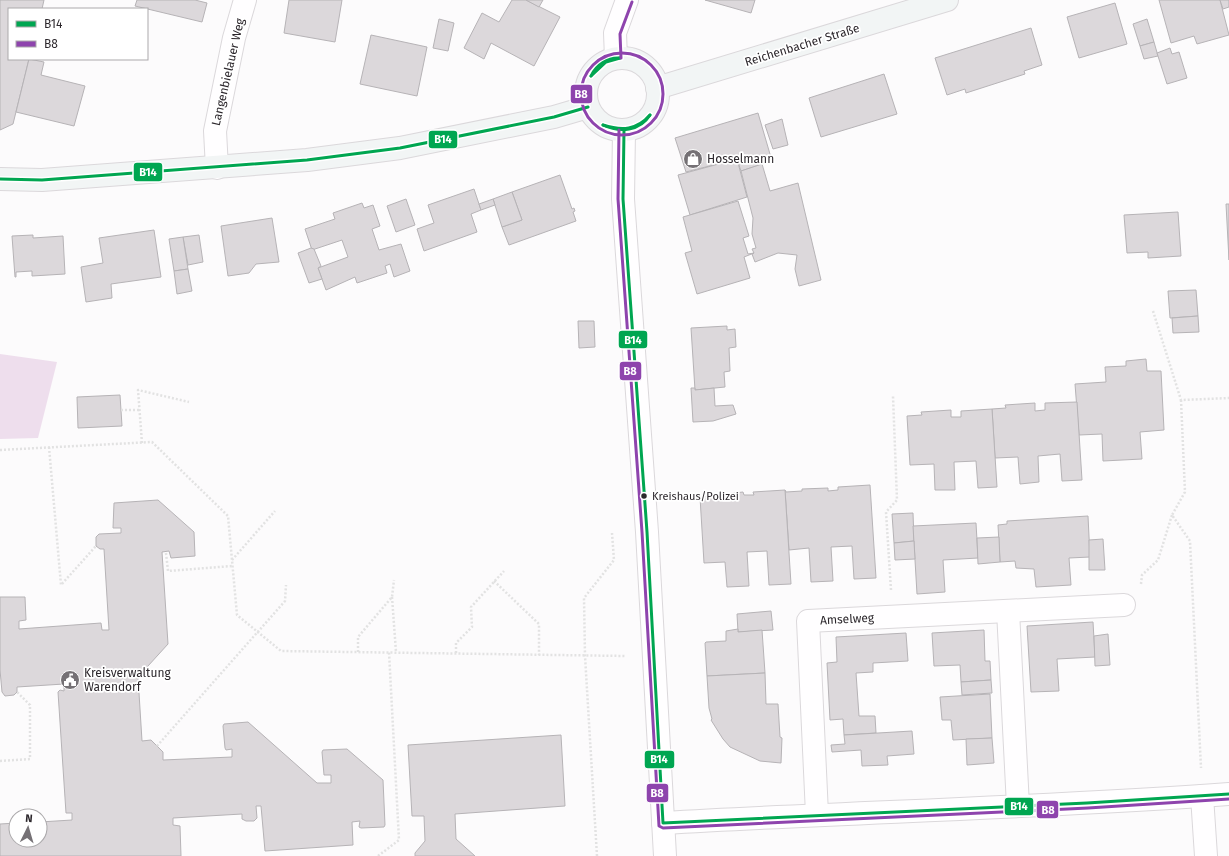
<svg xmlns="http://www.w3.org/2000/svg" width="1229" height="856" font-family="'Fira Sans',sans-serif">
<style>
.green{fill:#eedeed}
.building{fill:#dcd8db;stroke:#b6b3b6}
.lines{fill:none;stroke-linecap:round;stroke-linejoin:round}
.street-casing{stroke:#dbd8db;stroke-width:24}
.secondary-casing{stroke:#dbd8db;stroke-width:24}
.path{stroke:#e2e2e2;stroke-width:2.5;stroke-dasharray:2 2;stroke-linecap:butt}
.street{stroke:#fffeff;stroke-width:22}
.secondary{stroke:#f2f5f5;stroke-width:22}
.bus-1-casing{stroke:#fff;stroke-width:6}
.bus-2-casing{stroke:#fff;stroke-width:6}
.bus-1{stroke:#00a651;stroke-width:3}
.bus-2{stroke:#8e44ad;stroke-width:3}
.bus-dot{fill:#2c272c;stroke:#fff;stroke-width:1.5}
.labels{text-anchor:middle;stroke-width:3.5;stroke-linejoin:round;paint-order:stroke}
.bus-label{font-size:11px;fill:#2c272c;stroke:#fff;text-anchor:start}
.street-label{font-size:12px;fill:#2c272c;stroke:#fff}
.poi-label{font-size:12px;fill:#2c272c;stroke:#fff;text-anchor:start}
.line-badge{stroke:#fff;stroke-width:1.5}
.badge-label{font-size:11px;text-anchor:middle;font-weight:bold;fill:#fff}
</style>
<rect width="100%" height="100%" fill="#fcfbfc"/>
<path class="green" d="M0,354L57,362L38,438L0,439Z"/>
<g class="building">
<path d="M0,0H44L42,9H9V59H29L13,124L0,130Z"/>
<path d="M137,0H195L207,3L202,22L135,6Z"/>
<path d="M289,0H342L335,42L284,33Z"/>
<path d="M512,0H526L560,17L534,66L491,43L484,59L464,48L482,13L499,22Z"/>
<path d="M526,0H543L539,7Z"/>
<path d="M705,0H755L751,13Z"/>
<path d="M1159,0H1220L1229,35L1197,44L1194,36L1171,43Z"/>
<path d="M1220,0H1229V7L1223,9Z"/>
<path d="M1115,3L1127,44L1079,58L1067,17Z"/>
<path d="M439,19L454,23L448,51L433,48Z"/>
<path d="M1147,19L1154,42L1140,46L1133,24Z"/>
<path d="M1031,28L1042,65L1024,71L1025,74L966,93L965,89L947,95L935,58Z"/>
<path d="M371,35L427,47L417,96L360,84Z"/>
<path d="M1154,42L1158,56L1144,59L1140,46Z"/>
<path d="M1170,48L1172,54L1179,52L1187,78L1167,84L1157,53Z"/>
<path d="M29,59L44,62L41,75L85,86L74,126L16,112Z"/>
<path d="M884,74L897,114L821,137L809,98Z"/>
<path d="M758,113L772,161L741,171L737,159L686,172L675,138Z"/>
<path d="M782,119L788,145L773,149L765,125Z"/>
<path d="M737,159L747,197L690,215L678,175Z"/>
<path d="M762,164L770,191L798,183L821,280L799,286L795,269L797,255L778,253L755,262L752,254L754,253L752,249L756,248L752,234L753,218L741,171Z"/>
<path d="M560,175L572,209L574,208L575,211L573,212L576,221L509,245L502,227L522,220L512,192Z"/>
<path d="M474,189L481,210L471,214L477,232L424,251L417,229L434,223L428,205Z"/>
<path d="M512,192L522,220L502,227L493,199Z"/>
<path d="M406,199L415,225L396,232L387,206Z"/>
<path d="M493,199L495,205L481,210L479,204Z"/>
<path d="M738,201L749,236L743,238L748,254L754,253L744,257L750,278L697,294L685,253L692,251L683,217Z"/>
<path d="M362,203L364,208L373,205L380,226L372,229L379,250L401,244L410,271L394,277L390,264L385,266L387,273L357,283L355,277L326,290L318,268L348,257L342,240L312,250L305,229L335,219L333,213Z"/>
<path d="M1226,204H1229V260Z"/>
<path d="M1178,212L1181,256L1148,258V252L1127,253L1124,215Z"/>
<path d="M272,218L279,262L256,264L249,273L228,276L221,226Z"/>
<path d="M154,230L161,277L111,284L112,298L86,302L81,267L103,263L99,238Z"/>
<path d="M33,235V238L63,236L65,274L32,276V271L16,272V277H15L12,236Z"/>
<path d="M199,235L203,262L188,265L183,237Z"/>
<path d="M183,237L188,269L174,271L169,239Z"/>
<path d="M311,248L314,249L321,266L318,268L322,279L309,283L298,253Z"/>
<path d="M188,269L192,291L177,294L174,271Z"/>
<path d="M1196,290L1198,316L1170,318L1168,291Z"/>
<path d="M1198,316L1199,332L1173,333L1172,318Z"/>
<path d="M578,321H594L595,347L579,348Z"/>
<path d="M727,326V330L735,329L736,347L729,348L730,371L724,372L725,387L695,390L691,328Z"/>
<path d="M1146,359L1147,371H1161L1164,430L1140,432L1142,459L1103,461L1102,434L1079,435L1075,384L1106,382L1105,367L1126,366V361Z"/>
<path d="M691,388H695V390L714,388L715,406L733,405L736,414L713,421L693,422Z"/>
<path d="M120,395L122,426L78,428L77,397Z"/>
<path d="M1077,402L1082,480L1062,481L1060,454L1038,456L1039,482L1020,484L1018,457L995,458L992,409L1006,408L1005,405L1035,403V411L1045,410V403Z"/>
<path d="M992,409L997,487L978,488L976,461L954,462L955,490H935L934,464L910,465L907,416L922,415L921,412L951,410V417H961V411Z"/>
<path d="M870,485L876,578L854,579L852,546L831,547L833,581L811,582L809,548L789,550L785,490L786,492L802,491V489L828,488V491L838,490V487Z"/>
<path d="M785,490L791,584L769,585L767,551L747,552L749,586L727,587L725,562L704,563L700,497L743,492L744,495H754L753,492Z"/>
<path d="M158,500L194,532L195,556L171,558L169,551L162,552L168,644L138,677L142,741L151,740L163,752V760L232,757V749L226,750L225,748L223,726L224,724L248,722L317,783H331V775H324L322,752L323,750L347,749L383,780L385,825L384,827L361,828L359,827L360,821L352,822L353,845L265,851L261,806H256L257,818L254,821H246L242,819V814L173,818V825L180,826L181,856H0V824L16,823V840H40V822L72,820V813H66L58,692L60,690L64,691V684L17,687V692L14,695L5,696L2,692L0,670V597H25L26,620L19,621V629L101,623L102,630H109L104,549H100L96,546V537L99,534L121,533V528H113L114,503Z"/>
<path d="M913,513L914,541L894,543L892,514Z"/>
<path d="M1088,516L1090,557L1069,558L1071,585L1036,587L1034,569L1016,568L1015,561L1000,562L998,525L1007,524V521Z"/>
<path d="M976,523L978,558L943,560L945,592L917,594L913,526Z"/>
<path d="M999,537L1000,562L978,564L977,538Z"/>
<path d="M1103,539L1105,570H1089V540Z"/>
<path d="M914,541L915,559L895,560L894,543Z"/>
<path d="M771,611L773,630L738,632L737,614Z"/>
<path d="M1093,622L1095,657L1057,659L1059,691L1031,692L1027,626Z"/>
<path d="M738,629V632L762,630L765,673L707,676L705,643L706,642L726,641V631Z"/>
<path d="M984,630L985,661H990L991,680L961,682L960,665L934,666L932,633Z"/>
<path d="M906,633L908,661L873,663V672L856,673L859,716H875L876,733L844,735L843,719L830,720L827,663L837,662L836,637Z"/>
<path d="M1108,634L1110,665L1095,666L1094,636Z"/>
<path d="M765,673L766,704H778L780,737L782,738L781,763L760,761L730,747L723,739L711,720L712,719L709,708L707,676Z"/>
<path d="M991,680L992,693L962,695L961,682Z"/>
<path d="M990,694L992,738L953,740L951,720H942L940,697Z"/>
<path d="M912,731L914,754L887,756L888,765L862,766L861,750L832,752L831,745L845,744L844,735Z"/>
<path d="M561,735L565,806L455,814L456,839L475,856H415V853L425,841L424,816H412L408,745Z"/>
<path d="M992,738L994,763L967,765L966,739Z"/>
</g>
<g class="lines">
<defs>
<g id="street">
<path d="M616,58L615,33L627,0"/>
<path d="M624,130L623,199L647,532L665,856"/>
<path d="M217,168L215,131L234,38L245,0"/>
<path d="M1008,611L1018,806"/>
<path d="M1202,796L1206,856"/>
<path d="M817,814L808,621L1124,605"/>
<path d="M663,823C851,812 1040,808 1229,794"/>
</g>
<g id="secondary">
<circle cx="622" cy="94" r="36"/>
<path d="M657,88L947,0"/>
<path d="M0,179L42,180L307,160L400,148L554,117L588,107"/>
</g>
</defs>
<use href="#street" class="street-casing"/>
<use href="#secondary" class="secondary-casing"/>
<g class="path">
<path d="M1153,311L1181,400L1229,398"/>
<path d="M1181,400L1185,492L1172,515L1190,541L1201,768"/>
<path d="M121,410H140"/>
<path d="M142,443L138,390L189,402"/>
<path d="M49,447L61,585L96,546"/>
<path d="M0,450L152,442L228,516L237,615L281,651L626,656"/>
<path d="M166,553L168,571L232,566"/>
<path d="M232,560L275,511"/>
<path d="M494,581L539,624V655"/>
<path d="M1141,584L1142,575L1158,560L1172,515"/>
<path d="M891,590L886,512L897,500L893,396"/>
<path d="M392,597L396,652"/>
<path d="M358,652V637L392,597L394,580"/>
<path d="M456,653V643L472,627L471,607L504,571"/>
<path d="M157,746L285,601L286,585"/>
<path d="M0,761L30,759V705L17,692"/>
<path d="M378,856L399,840L389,652"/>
<path d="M597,856L585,656L584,598L614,560L612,533"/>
</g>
<use href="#street" class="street"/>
<use href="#secondary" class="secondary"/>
<defs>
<g id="bus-1">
<path d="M591,76C596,65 608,57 620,58"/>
<path d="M591,76L606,62L620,58"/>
<path d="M603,125C622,131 637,130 650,115"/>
<path d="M603,125C620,133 640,131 650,115"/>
<path d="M624,130L623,199L647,532L663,823L1087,803L1229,794"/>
<path d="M0,179L42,180L307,160L400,148L554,117L588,107"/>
</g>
<g id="bus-2">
<circle cx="622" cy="94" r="41"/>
<path d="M621,58L620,34L632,2"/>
<path d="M619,130L618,199L642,532L659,826L663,828L1088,808L1229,799"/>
</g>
</defs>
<use href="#bus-1" class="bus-1-casing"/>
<use href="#bus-2" class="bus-2-casing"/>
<use href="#bus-1" class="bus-1"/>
<use href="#bus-2" class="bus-2"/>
</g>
<defs>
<symbol id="shop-disc" viewBox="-11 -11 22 22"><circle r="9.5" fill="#757175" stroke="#fff"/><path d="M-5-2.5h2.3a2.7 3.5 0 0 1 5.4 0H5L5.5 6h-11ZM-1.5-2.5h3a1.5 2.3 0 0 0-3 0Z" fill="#fff"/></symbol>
<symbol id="civic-disc" viewBox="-11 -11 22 22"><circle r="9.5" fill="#757175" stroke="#fff"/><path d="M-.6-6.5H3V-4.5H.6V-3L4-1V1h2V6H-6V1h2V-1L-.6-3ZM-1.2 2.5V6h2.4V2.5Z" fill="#fff"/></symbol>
</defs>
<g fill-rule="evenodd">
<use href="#shop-disc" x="682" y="148" width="22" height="22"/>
<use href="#civic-disc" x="59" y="669" width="22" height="22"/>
</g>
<circle class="bus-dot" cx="644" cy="496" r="3.5"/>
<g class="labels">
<g class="bus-label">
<text x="652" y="500">Kreishaus/Polizei</text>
</g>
<g class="street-label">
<text transform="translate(802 45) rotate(-17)" y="4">Reichenbacher Straße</text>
<text transform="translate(228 72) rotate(-77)" y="4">Langenbielauer Weg</text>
<text transform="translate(847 619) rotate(-3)" y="4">Amselweg</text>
</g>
<g class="poi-label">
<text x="707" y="163">Hosselmann</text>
<text x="84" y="677">Kreisverwaltung<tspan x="84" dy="14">Warendorf</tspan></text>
</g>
</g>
<g class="line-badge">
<rect x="570" y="84" width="23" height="20" rx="4" fill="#8e44ad"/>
<rect x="428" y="130" width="30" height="19" rx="4" fill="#00a651"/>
<rect x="133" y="162" width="30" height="20" rx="4" fill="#00a651"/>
<rect x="618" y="330" width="30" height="19" rx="4" fill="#00a651"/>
<rect x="619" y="361" width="23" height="20" rx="4" fill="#8e44ad"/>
<rect x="644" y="750" width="31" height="19" rx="4" fill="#00a651"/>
<rect x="646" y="783" width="23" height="20" rx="4" fill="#8e44ad"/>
<rect x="1004" y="797" width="30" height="19" rx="4" fill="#00a651"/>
<rect x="1036" y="800" width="23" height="19" rx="4" fill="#8e44ad"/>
</g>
<g class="badge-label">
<text x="581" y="98">B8</text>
<text x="443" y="143">B14</text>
<text x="148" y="176">B14</text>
<text x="633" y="344">B14</text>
<text x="630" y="375">B8</text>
<text x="659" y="763">B14</text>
<text x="657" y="797">B8</text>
<text x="1019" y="810">B14</text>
<text x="1048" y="814">B8</text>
</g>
<rect x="8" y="8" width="140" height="52" fill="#ffffff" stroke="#aba9ab"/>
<rect x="16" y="21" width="20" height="6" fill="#00a651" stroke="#aba9ab"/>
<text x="44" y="28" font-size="12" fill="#2c272c">B14</text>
<rect x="16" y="41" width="20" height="6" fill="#8e44ad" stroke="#aba9ab"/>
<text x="44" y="48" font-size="12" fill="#2c272c">B8</text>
<g transform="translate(28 828) rotate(5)"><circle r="19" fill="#ffffff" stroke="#aba9ab"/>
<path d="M0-3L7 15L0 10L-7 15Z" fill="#757175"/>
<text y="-6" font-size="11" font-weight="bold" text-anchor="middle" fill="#2c272c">N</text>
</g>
</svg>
